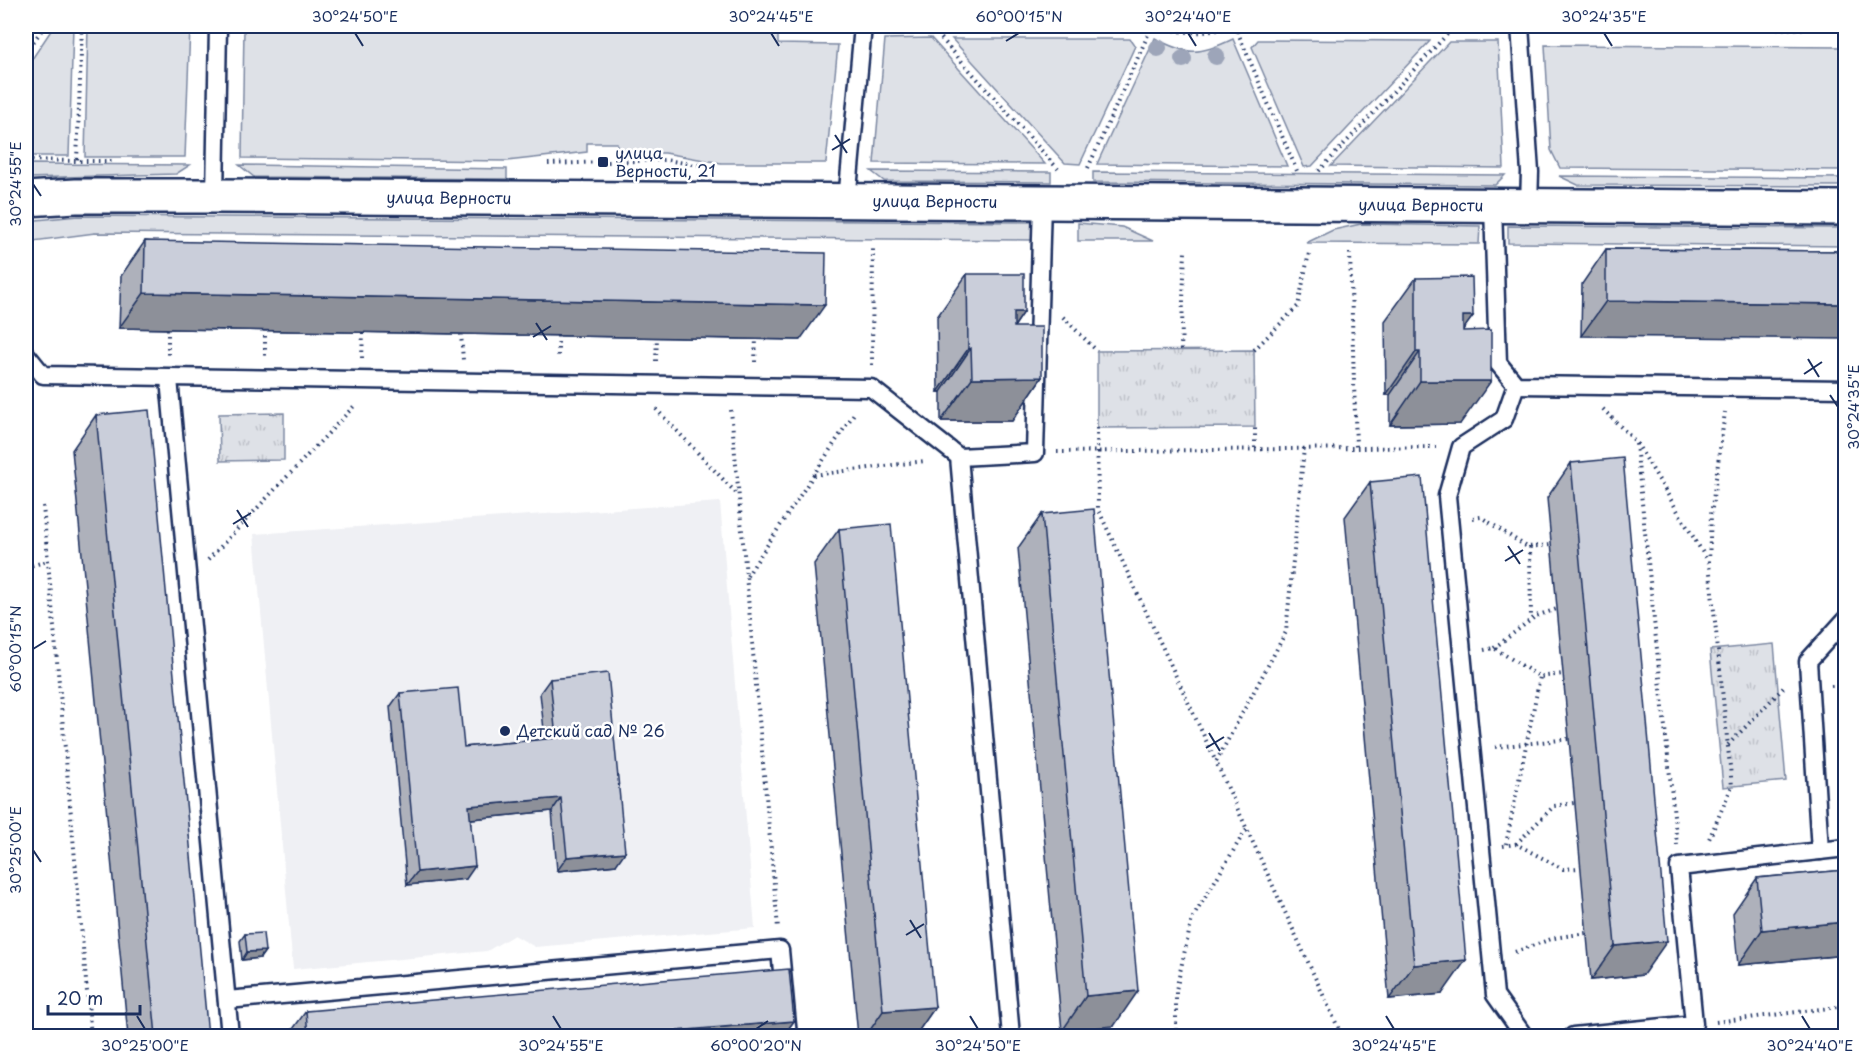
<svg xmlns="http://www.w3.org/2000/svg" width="1871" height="1062" font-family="'Playpen Sans',sans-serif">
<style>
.built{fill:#eff0f4}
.green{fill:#dee1e7;stroke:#7c88a2;stroke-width:1.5}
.park{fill:url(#park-tufts);stroke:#7c88a2;stroke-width:1.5}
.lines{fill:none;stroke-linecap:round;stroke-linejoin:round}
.service-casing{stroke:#1b2f5e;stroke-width:21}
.minor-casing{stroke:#1b2f5e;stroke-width:38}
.path{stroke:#1b2f5e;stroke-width:4;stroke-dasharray:1.5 4.5;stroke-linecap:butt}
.service{stroke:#fff;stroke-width:16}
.minor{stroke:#fff;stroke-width:33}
.tree{fill:#9da5b9}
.wall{fill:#aeb1bb;stroke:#1b2f5e;stroke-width:1.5}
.shaded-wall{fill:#8d9099;stroke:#1b2f5e;stroke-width:1.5}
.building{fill:#caceda;stroke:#1b2f5e;stroke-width:1.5}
.ticks{fill:none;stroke:#1b2f5e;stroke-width:2}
.poi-dot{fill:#1b2f5e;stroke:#fff;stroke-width:2}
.labels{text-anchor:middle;stroke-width:5;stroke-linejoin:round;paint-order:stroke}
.poi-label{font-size:16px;fill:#1b2f5e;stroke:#fff;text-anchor:start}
.street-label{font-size:16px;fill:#1b2f5e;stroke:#fff}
.neatline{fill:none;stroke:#1b2f5e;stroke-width:2}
.ticks-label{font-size:15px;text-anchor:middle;fill:#1b2f5e}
</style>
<defs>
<pattern id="park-tufts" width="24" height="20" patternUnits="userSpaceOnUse" patternTransform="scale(1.5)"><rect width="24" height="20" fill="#dee1e7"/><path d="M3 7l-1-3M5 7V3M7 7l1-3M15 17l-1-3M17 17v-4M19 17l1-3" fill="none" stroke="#bec1c9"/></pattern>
</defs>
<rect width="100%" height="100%" fill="#fff"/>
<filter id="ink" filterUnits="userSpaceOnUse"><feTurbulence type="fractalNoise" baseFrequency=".0167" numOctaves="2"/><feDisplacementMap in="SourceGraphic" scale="12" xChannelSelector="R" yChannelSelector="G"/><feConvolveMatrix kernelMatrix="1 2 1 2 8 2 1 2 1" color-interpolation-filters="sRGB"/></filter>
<g filter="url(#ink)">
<path class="built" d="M720,502L755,928L535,947L514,935L487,951L293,969L254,534Z"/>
<g class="green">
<path d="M54,26H73L69,156H26V68Z"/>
<path d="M88,26L190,27L185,157H85Z"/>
<path d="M244,27L778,30V44L838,45L826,163H721L665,153H617V143H587V152L507,161L242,158Z"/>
<path d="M931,38L1045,164L874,163L885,39Z"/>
<path d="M1155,38C1187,56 1200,55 1233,39L1287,166L1097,164Z"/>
<path d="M952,39H1130L1135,46L1080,164L1065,163Z"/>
<path d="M1258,40L1430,41L1312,166L1304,167L1252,47Z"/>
<path d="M1449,42H1498L1504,168L1331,166Z"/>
<path d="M1545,45L1845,47V170L1560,168L1551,150Z"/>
<path d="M26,164L190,165L176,174L26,178Z"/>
<path d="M239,165L507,169V179L254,177Z"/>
<path d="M871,171L1051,172V182L884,181Z"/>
<path d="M1093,172L1505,175L1495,185L1093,182Z"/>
<path d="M1559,176L1845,178L1846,186L1578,185Z"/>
<path d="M78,216L1032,222V240L95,233L26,242V221Z"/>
<path d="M1078,223L1122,227L1153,241H1078Z"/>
<path d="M1361,224L1480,226L1479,244L1306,243L1333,230Z"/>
<path d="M1508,226L1845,228V246L1508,243Z"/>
</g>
<g class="park">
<path d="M1254,350L1255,427L1097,428V351Z"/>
<path d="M284,413V460L220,461L219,414Z"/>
<path d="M1774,644L1786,781L1723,787L1710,650Z"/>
</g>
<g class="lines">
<defs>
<g id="service">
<path d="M1520,26L1530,172L1529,205"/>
<path d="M215,196L218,26"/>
<path d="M847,201L863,26"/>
<path d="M1493,206L1498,363L1516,385L1846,389"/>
<path d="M26,354L43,375L871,388L959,457L1011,1036"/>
<path d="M169,379L230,1036"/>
<path d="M1516,385L1504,419L1461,447L1447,496L1495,995L1524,1036"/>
<path d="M959,457L1035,453L1042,202"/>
<path d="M1820,851L1808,661L1846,619"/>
<path d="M227,1000L780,950L788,1036"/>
<path d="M1573,1036L1694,1024L1679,867L1846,848"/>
</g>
<g id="minor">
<path id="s1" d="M26,199L76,196H215L1846,208"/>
</g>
</defs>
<use href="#service" class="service-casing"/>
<use href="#minor" class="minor-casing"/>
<g class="path">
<path d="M82,26L77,161H112"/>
<path d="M886,26H1035"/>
<path d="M1157,26C1188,35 1205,34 1235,26L1497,27"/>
<path d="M1235,26L1297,171"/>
<path d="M1543,26L1846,29"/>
<path d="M939,27L940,37L1058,169"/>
<path d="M44,28L61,26"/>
<path d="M26,51L45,26"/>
<path d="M26,160L77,161"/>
<path d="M548,164L665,160L699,165"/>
<path d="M1088,168L1152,26"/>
<path d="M1319,171L1454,27"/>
<path d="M1350,253L1356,447"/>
<path d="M1063,317L1097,351"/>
<path d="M168,329V355"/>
<path d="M265,330V357"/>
<path d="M461,334L463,360"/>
<path d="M558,336V359"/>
<path d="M1181,350L1185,251"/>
<path d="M1254,350L1298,306L1309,253"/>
<path d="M362,358L363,332"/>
<path d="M656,361L657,337"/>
<path d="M755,362L756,339"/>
<path d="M872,365L873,248"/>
<path d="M656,409L738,495"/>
<path d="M1603,409L1636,442L1709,563L1732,786L1709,839"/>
<path d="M731,410L778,928"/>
<path d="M1097,428L1098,509L1216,762"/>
<path d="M1636,444L1677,845"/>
<path d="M1255,448V427"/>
<path d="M1304,448L1286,632L1216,762L1342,1036"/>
<path d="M1057,452L1436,447"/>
<path d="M814,475L925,461"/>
<path d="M43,506L91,1036"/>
<path d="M1473,518L1481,517L1527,547L1551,545"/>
<path d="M1530,547L1531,619"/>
<path d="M208,560L356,404"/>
<path d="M1709,562L1711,515L1725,412"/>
<path d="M26,567L48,561"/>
<path d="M747,576L855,412"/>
<path d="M1494,648L1536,616L1557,609"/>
<path d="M1484,650L1494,648L1540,677L1563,674"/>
<path d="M1831,686L1846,685"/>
<path d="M1728,745L1785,686"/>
<path d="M1495,747L1569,739"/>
<path d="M1506,844L1540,677"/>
<path d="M1516,844L1554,806L1574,803"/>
<path d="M1503,846L1516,844L1563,869L1580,868"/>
<path d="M1515,952L1554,938L1586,933"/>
<path d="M1716,1022L1846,1006"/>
<path d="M26,1035L27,1036"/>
<path d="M1176,1036V990L1192,919L1247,828"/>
</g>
<use href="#service" class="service"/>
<use href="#minor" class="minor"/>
</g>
<g class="tree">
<circle cx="1158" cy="48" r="9"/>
<circle cx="1216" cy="56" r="9"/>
<circle cx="1183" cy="59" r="9"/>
</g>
<g class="wall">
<path d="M145,241L800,340L119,328L121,276Z"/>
<path d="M1606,249L1845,251L1581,336L1582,284Z"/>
<path d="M967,274L1024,312L1014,327L1042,377L1012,421H941V392H938L937,317Z"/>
<path d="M1416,278L1473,316L1463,329L1460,424L1390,425V395H1386L1385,321Z"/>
<path d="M96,415L208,1036H128L72,450Z"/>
<path d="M1571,463L1643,975L1591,980L1547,498Z"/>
<path d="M1370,482L1442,994L1389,999L1345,517Z"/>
<path d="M1042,514L1114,1026L1062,1031L1018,548Z"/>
<path d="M839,529L935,1007L915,1036H858L814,564Z"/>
<path d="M550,679L616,865L557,871L552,811L471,819L466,879L407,885L390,707L400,693L464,747L545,739L540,693Z"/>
<path d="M1845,870V955L1738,965L1733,913L1757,878Z"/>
<path d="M245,934L265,951L260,958L242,960L240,941Z"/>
<path d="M306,1011L794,1021L783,1036H288Z"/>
</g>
<g class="shaded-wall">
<path d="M144,293L825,305L800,340L119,328Z"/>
<path d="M1606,301L1845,304V339L1581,336Z"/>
<path d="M1014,312H1024L994,356Z"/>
<path d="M1463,316H1473L1442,359Z"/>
<path d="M971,348L941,392H938L968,349Z"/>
<path d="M1416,352H1420L1390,395H1386Z"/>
<path d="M1042,377L1012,421H941L972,378Z"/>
<path d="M1420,381H1491L1460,424L1390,425Z"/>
<path d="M561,798L552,811L460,820L469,806Z"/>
<path d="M625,852L616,865L557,871L567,857Z"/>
<path d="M475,866L466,879L407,885L417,872Z"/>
<path d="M1845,922V955L1738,965L1762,930Z"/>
<path d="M1667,941L1643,975L1591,980L1615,946Z"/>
<path d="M265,951L260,958L242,960L247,952Z"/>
<path d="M1466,960L1442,994L1389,999L1414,965Z"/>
<path d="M1138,991L1114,1026L1062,1031L1086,996Z"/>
<path d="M935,1007L915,1036H866L883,1011Z"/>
<path d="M794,1021L783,1036H614Z"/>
</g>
<g class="building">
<path d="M145,241L826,253L825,305L144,293Z"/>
<path d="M1606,249L1845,251V304L1606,301Z"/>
<path d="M967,274H1024V312H1014V327H1042V377L972,378L971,348L968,349Z"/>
<path d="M1472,277L1473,316H1463V331L1491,330V381H1420V352H1416V278Z"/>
<path d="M26,389L28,414H26Z"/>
<path d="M149,410L208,1036H156L96,415Z"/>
<path d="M1623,458L1667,941L1615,946L1571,463Z"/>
<path d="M1422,477L1466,960L1414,965L1370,482Z"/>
<path d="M1094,509L1138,991L1086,996L1042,514Z"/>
<path d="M891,524L935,1007L883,1011L839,529Z"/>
<path d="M608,673L625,852L567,857L561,798L469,806L475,866L417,872L400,693L458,688L464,747L556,738L550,679Z"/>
<path d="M1845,870V922L1762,930L1757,878Z"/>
<path d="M263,933L265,951L247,952L245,934Z"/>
<path d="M789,969L794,1021L614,1036H308L306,1011Z"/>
</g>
</g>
<path class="ticks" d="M355,33L363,46M771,33L779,46M1188,33L1196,46M1604,33L1612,46M1006,41L1019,33M835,135L847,153M832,150L850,139M33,184L41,196M536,323L547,340M533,337L551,326M1808,359L1819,377M1804,374L1822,362M1830,395L1838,407M237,510L248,527M233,524L251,513M1508,546L1520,564M1505,561L1523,550M33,649L46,641M1209,733L1220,751M1206,748L1224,737M33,850L41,862M910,920L921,938M906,935L924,924M137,1016L145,1029M553,1016L561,1029M970,1016L978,1029M1386,1016L1394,1029M1802,1016L1810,1029M756,1029L768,1021"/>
<g class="poi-dot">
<rect x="597" y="156" width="12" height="12" rx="3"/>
<circle cx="505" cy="731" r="6"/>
</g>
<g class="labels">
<g class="poi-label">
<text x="615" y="159">улица<tspan x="615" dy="18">Верности, 21</tspan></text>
<text x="517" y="737">Детский сад № 26</text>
</g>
<g class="street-label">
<text dy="6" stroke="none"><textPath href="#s1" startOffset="423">улица Верности</textPath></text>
<text dy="6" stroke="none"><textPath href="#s1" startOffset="909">улица Верности</textPath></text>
<text dy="6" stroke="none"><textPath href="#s1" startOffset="1395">улица Верности</textPath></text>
</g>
</g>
<rect width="1871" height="1062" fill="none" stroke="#fff" stroke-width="66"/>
<path d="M48 1005v9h92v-9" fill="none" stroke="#1b2f5e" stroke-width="3"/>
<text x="57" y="1005" font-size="18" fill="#1b2f5e" stroke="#ffffff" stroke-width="4.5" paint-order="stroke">20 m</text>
<rect x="33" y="33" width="1805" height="996" class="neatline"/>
<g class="ticks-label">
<text x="355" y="22">30°24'50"E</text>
<text x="771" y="22">30°24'45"E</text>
<text x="1019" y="22">60°00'15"N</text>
<text x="1188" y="22">30°24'40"E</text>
<text x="1604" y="22">30°24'35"E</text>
<text transform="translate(16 184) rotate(-90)" y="5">30°24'55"E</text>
<text transform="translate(1854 407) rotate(-90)" y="5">30°24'35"E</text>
<text transform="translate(16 649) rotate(-90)" y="5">60°00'15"N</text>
<text transform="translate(16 850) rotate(-90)" y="5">30°25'00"E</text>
<text x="145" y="1051">30°25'00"E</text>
<text x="561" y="1051">30°24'55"E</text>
<text x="756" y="1051">60°00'20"N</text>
<text x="978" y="1051">30°24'50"E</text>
<text x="1394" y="1051">30°24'45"E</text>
<text x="1810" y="1051">30°24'40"E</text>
</g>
</svg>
